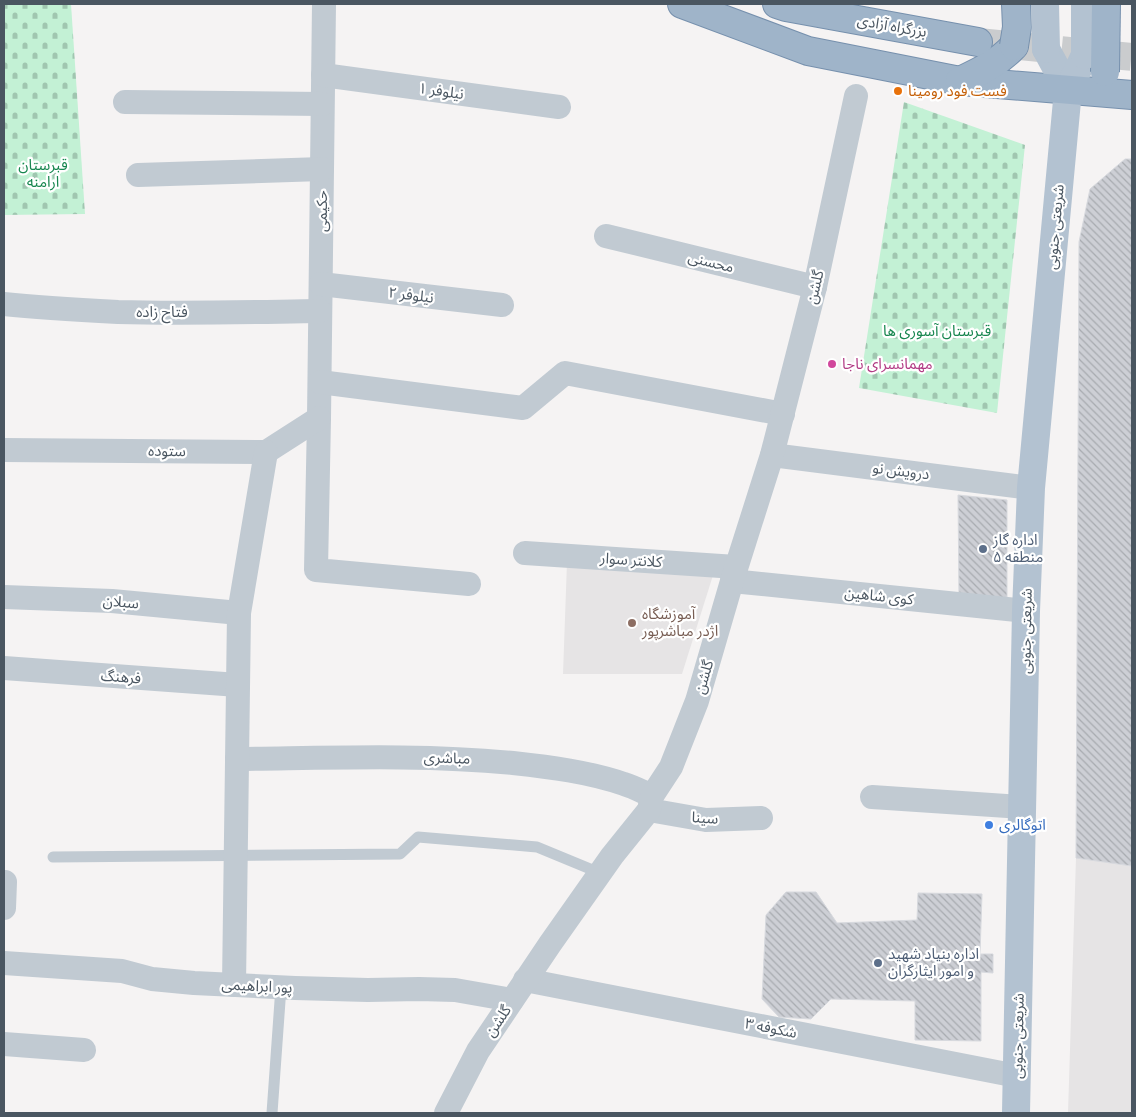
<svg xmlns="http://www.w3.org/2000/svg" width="1136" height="1117" font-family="'Titillium Web','Noto Sans Arabic',sans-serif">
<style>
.education{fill:#e6e4e5}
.cemetery{fill:url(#cemetery-stones)}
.building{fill:url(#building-back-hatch);stroke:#d7d9de}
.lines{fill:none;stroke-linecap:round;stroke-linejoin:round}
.trunk-tunnel{stroke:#caccce;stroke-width:28;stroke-dasharray:28 14;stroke-linecap:butt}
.trunk-casing{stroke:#7690ad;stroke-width:30}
.service{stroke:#c1cad2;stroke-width:11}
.minor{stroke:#c1cad2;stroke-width:24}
.primary{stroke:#b3c2d1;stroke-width:28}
.trunk{stroke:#9fb4c9;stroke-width:28}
.trunk-bridge-casing{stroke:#7690ad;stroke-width:30;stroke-linecap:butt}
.primary-bridge{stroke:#b3c2d1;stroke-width:28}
.trunk-bridge{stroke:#9fb4c9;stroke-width:28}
.food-dot{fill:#e8710a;stroke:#fff;stroke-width:2}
.hotel-dot{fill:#d1479c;stroke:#fff;stroke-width:2}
.service-dot{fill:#5c6f8a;stroke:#fff;stroke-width:2}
.education-dot{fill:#8d6e63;stroke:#fff;stroke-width:2}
.shop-dot{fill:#3f7fe0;stroke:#fff;stroke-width:2}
.labels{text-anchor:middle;stroke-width:4.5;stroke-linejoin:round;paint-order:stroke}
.street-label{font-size:15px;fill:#4a5661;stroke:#fff}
.food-label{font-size:15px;fill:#c56008;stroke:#fff;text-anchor:start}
.park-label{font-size:15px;fill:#17864f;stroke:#fff}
.hotel-label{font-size:15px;fill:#b23c85;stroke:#fff;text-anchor:start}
.service-label{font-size:15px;fill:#4e5e75;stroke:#fff;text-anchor:start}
.education-label{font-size:15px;fill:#785e54;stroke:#fff;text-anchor:start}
.shop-label{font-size:15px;fill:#366cbe;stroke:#fff;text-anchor:start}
</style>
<defs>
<pattern id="cemetery-stones" width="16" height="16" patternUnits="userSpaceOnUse" patternTransform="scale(1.25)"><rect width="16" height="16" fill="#c3f1d5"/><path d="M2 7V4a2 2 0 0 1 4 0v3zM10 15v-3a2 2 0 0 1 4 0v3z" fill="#a0c6b0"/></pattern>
<pattern id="building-back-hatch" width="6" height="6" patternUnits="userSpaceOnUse" patternTransform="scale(1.25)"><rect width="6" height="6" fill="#cdcfd5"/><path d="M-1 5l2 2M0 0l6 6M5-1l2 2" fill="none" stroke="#a8abb0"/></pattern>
</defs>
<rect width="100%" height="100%" fill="#f5f3f3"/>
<g class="education">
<path d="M567,562L714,572L682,674H563Z"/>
<path d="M1076,858L1132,866V1113H1068Z"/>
</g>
<g class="cemetery">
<path d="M4,4H71L85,214L4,215Z"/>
<path d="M904,102L1025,145L997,413L859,388Z"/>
</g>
<g class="building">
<path d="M1125,159H1132V866L1076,858L1079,242L1090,189Z"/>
<path d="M958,495L1007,500V602L959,598Z"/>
<path d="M786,892H816L837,923L917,920L918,893L982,894L980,954H993V973L981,972V1041L915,1040V1001L831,999L811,1019L779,1017L762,999L766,915Z"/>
</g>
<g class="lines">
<path class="trunk-tunnel" d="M978,42L1132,57"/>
<defs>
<g id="trunk">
<path d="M682,4L808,51L960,81L1132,95"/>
<path d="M777,4L786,7L978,42"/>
<path d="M960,81C981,71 998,63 1014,46"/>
</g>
</defs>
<use href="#trunk" class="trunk-casing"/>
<g class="service">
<path d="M53,857L400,854L418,837L537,847L600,873"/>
<path d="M272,1113L281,987"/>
</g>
<g class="minor">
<path d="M324,4L319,418L316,570L469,584"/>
<path d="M323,75L559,107"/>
<path d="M125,102L322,104"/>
<path d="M138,175L322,169"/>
<path d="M606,236L815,287"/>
<path d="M321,284L502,305"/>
<path d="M4,304C42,308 80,310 118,312C185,314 253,312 320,311"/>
<path d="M320,382L523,408L565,373L783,414"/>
<path d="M4,450L266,452L319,418"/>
<path d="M772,455L1031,488"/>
<path d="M525,553L736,567"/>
<path d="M732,581L1026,611"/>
<path d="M4,597L112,601L239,613"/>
<path d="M4,668L238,685"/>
<path d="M237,759C329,758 421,754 513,763C550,767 589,772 624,784C634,787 643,792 652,796"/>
<path d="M872,797L1022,807"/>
<path d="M649,810L706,820L761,818"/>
<path d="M4,908L5,882"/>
<path d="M4,963L122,971L152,979L194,983L295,988L368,990L419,989L455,990L512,1000"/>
<path d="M525,980L1017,1076"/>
<path d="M234,985L239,613L266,452"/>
<path d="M4,1044L84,1050"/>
<path d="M446,1113L478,1051L550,944L612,856L649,810L652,796L671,767L697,701L732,581L772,455L815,287L856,96"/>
</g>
<g class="primary">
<path d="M1046,49L1068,90"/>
<path d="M1016,1113L1026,611L1031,488L1068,90L1085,55"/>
</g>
<use href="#trunk" class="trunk"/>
<defs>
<g id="trunk-bridge">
<path d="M1014,46L1017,27L1016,4"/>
<path d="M1105,72L1106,4"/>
</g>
</defs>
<use href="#trunk-bridge" class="trunk-bridge-casing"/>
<g class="primary-bridge">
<path d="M1045,4L1046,49"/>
<path d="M1085,55V4"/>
</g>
<use href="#trunk-bridge" class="trunk-bridge"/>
</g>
<circle class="food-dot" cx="898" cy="91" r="5"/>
<circle class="hotel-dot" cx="832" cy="364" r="5"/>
<g class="service-dot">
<circle cx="983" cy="549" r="5"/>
<circle cx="878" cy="963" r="5"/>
</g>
<circle class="education-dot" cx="632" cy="623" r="5"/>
<circle class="shop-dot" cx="989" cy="825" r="5"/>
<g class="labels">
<g class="street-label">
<text transform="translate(892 26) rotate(10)" y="5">بزرگراه آزادی</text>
<text transform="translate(441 91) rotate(8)" y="5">نیلوفر ۱</text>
<text transform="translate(322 211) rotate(-90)" y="5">حکیمی</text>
<text transform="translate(1055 227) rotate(-85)" y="5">شریعتی جنوبی</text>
<text transform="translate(711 262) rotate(14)" y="5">محسنی</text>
<text transform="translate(815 287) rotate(-77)" y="5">گلشن</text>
<text transform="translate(411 295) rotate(7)" y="5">نیلوفر ۲</text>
<text x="162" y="317">فتاح زاده</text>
<text transform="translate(167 451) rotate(1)" y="5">ستوده</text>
<text transform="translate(901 471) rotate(7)" y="5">درویش نو</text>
<text transform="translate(631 560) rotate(4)" y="5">کلانتر سوار</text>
<text transform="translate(879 596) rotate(6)" y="5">کوی شاهین</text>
<text transform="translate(121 602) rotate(5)" y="5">سبلان</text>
<text transform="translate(1026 631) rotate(-89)" y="5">شریعتی جنوبی</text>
<text transform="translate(121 677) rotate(4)" y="5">فرهنگ</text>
<text transform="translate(704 677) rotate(-74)" y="5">گلشن</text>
<text transform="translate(447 758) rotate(2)" y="5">مباشری</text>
<text transform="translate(705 818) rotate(4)" y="5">سینا</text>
<text transform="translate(257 986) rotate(3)" y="5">پور ابراهیمی</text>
<text transform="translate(498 1021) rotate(-56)" y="5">گلشن</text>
<text transform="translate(771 1028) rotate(11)" y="5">شکوفه ۳</text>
<text transform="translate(1018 1036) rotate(-89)" y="5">شریعتی جنوبی</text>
</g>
<g class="food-label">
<text x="908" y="96">فست فود رومینا</text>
</g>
<g class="park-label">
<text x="43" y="170">قبرستان<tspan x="43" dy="17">ارامنه</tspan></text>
<text x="937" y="336">قبرستان آسوری ها</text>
</g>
<g class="hotel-label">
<text x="842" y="369">مهمانسرای ناجا</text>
</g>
<g class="service-label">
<text x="993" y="545">اداره گاز<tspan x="993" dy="17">منطقه ۵</tspan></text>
<text x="888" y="959">اداره بنیاد شهید<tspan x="888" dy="17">و امور ایثارگران</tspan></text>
</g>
<g class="education-label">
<text x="642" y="619">آموزشگاه<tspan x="642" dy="17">اژدر مباشرپور</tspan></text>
</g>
<g class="shop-label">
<text x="999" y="830">اتوگالری</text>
</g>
</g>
<rect width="1136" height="1117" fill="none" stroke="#4a5661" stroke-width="10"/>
</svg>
